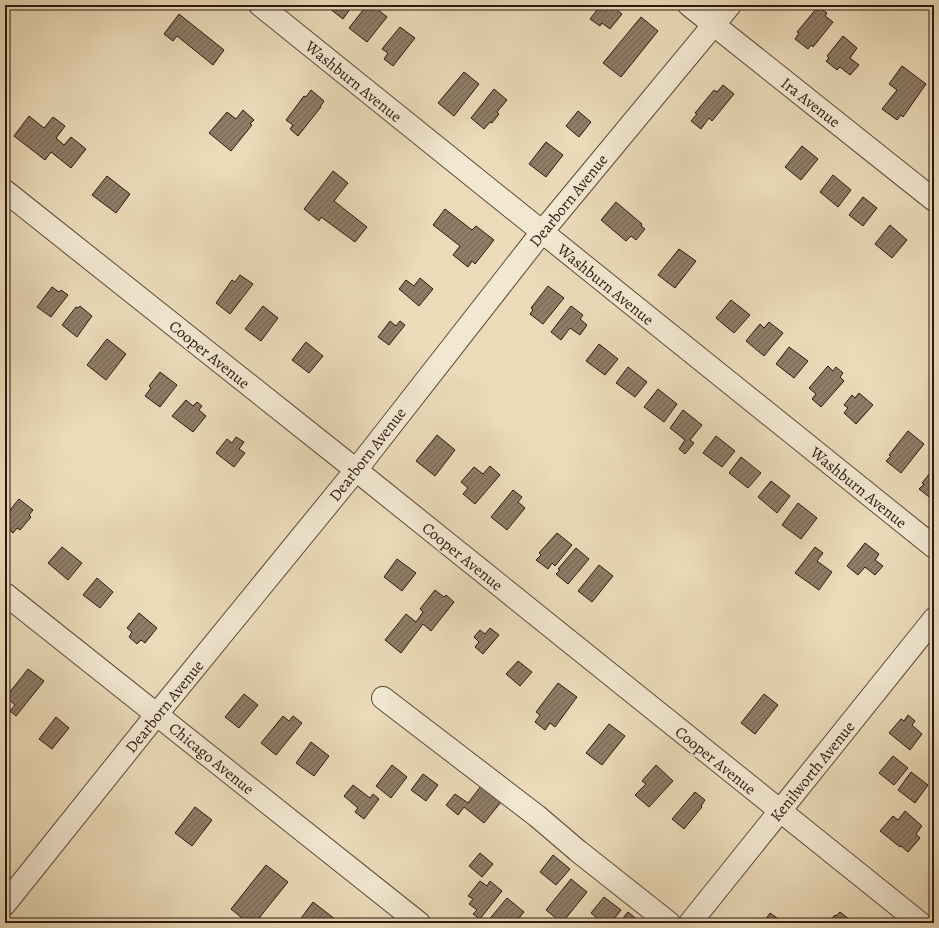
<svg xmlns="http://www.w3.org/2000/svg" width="939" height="928" font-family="Alegreya,serif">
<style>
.building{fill:url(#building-hatch);stroke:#2c1811}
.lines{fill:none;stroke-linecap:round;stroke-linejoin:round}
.minor-casing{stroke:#5c493b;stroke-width:24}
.minor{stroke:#f2e8d2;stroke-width:22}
.labels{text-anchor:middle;stroke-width:3;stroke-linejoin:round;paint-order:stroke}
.street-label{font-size:16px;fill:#2c1811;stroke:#f2e8d2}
</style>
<defs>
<pattern id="building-hatch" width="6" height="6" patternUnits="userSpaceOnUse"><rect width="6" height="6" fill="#8f7d68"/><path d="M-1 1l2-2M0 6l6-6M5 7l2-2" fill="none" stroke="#756554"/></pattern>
</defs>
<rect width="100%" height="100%" fill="#ebdbb9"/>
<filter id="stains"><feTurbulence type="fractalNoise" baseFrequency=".005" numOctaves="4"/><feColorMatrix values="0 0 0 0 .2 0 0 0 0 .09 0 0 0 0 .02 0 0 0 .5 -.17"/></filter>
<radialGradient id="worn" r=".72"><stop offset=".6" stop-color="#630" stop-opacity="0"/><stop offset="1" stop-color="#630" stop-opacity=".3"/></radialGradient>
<g class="building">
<path d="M325,5H353L343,19Z"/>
<path d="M367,5H372L387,17L367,42L349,28Z"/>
<path d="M601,5H621L617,10L622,14L610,29L602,23L600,26L590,19Z"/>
<path d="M820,8L827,13L825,16L833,22L813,47L811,45L808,49L795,39L799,33L797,32L816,9L818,11Z"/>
<path d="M179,14L224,50L213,65L177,36L173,41L164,34Z"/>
<path d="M641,17L658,31L621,77L603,63Z"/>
<path d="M400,27L415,38L393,66L384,59L388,53L382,49Z"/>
<path d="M843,36L857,48L850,58L859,65L850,75L840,67L837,70L826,61L829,58L827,56Z"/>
<path d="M902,66L926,84L903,117L901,115L897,120L882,109L897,90L889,84Z"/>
<path d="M464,72L479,84L454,116L438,103Z"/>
<path d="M723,85L734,94L712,121L709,118L701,129L691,121L697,114L695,113L714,90L717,92Z"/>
<path d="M494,89L507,100L497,112L499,114L492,123L490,122L484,129L471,118Z"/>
<path d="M311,90L324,101L320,107H321L298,136L290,129L293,125L286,120L304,96L306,97Z"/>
<path d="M243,110L254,120L250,124L252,125L231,151L209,133L227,112L236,119Z"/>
<path d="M578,111L591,122L579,137L566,126Z"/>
<path d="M29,116L44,128L53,117L65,126L56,138L64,145L71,137L86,149L71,168L51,152L45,160L14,136Z"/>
<path d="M546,142L563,155L546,177L529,164Z"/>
<path d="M802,146L818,159L801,180L785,167Z"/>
<path d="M333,171L348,183L334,201L367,227L355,242L321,217L319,221L304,209Z"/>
<path d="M833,175L851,190L838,207L820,192Z"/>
<path d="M107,176L130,194L116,213L92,195Z"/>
<path d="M863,197L877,208L863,226L849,215Z"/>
<path d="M616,202L642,224L641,226L645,229L636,240L631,236L626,241L601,220Z"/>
<path d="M445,209L472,230L476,226L494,240L475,264L472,261L468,267L453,255L460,246L433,225Z"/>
<path d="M890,225L907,240L892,258L875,244Z"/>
<path d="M679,249L696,261L675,288L658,275Z"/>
<path d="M240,275L253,284L230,314L216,303L232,280L235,282Z"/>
<path d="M420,278L433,289L419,306L399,289L406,280L414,286Z"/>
<path d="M548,286L564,298L543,324L530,314L533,310L531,308Z"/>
<path d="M52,287L59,292L61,290L68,295L51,317L37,307Z"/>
<path d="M731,300L750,315L734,333L716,318Z"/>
<path d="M80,306L92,316L77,337L62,325L76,307L78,308Z"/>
<path d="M263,306L278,318L261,341L245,329Z"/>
<path d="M571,306L583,315L580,319L587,325L580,335L570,328L561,340L551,332Z"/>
<path d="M390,321L396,326L400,321L405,325L389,345L378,337Z"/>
<path d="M769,322L783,333L764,356L746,341L760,324L764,328Z"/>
<path d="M107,339L126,354L106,380L87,365Z"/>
<path d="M306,342L323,356L309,373L292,360Z"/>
<path d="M599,344L618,359L605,375L586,361Z"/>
<path d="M789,347L808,361L794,378L776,364Z"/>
<path d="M828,366L833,371L836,367L843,373L840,377L844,381L821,407L812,399L816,394L809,388Z"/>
<path d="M628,367L647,382L635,397L616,383Z"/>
<path d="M160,372L177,385L160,407L145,396L151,388L149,386Z"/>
<path d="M658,389L677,404L664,422L644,407Z"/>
<path d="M859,393L873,405L856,424L844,413L848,408L844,405L852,395L855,398Z"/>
<path d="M186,400L193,406L197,402L202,406L199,410L206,416L193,432L172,416Z"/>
<path d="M683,410L702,425L690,440L694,443L685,454L679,449L685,440L670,428Z"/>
<path d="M908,431L924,444L901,473L886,461L891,456L889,455Z"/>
<path d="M437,435L455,450L435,476L416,461Z"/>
<path d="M716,436L735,451L722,467L703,453Z"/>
<path d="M236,437L244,442L239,449L245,453L234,467L216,453L227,439L232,443Z"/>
<path d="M741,457L761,473L748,488L729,473Z"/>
<path d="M490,466L500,475L475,504L463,494L468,488L461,482L474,467L483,474Z"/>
<path d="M934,468V498L933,500L919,489L924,484L922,483Z"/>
<path d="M771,481L790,496L777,513L758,497Z"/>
<path d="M513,490L522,497L518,502L525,508L507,530L491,517Z"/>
<path d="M19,499L33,510L29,515L31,517L20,530L17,528L13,533L5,526V523L8,519L5,516Z"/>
<path d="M798,503L817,518L801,539L782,525Z"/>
<path d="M557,533L572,545L555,566L552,563L548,569L536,560L541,555L539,553Z"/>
<path d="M865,543L879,554L875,560L883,566L875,575L865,567L858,575L847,566Z"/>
<path d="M62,547L82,563L68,580L48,563Z"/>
<path d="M815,547L823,553L817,561L832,572L819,590L795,573Z"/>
<path d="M576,548L589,559L568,584L556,574L560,570L558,569Z"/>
<path d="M397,559L416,573L402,591L384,577Z"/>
<path d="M599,565L613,576L592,602L578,591Z"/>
<path d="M97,578L113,592L100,608L83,595Z"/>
<path d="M435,590L444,597L446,595L454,602L431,631L423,624L401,653L385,640L406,614L416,622L423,612L420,609Z"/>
<path d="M139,613L157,628L145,643L141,640L137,644L129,637L132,632L127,628Z"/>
<path d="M490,628L499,635L483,654L475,647L479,642L474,637L480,630L485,634Z"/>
<path d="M518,661L532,672L520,686L506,674Z"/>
<path d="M28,669L44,681L16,716L10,711L15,705L6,697Z"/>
<path d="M558,683L577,697L555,727L550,723L545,730L535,722L540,715L536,712Z"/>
<path d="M244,694L258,705L239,728L225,717Z"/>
<path d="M764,694L778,705L755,734L741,723Z"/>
<path d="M908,715L915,721L912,725L922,734L910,750L889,733L901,719L904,721Z"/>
<path d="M283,716L289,721L293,716L302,723L276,755L261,743Z"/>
<path d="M56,717L69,728L52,749L39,739Z"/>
<path d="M609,724L625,736L602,765L586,753Z"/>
<path d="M311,742L329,756L314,776L296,763Z"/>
<path d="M893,756L908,768L894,785L879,773Z"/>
<path d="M392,765L407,777L391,798L376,786Z"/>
<path d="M656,765L673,781L649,807L635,795L646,784L642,781Z"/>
<path d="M911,772L928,785L915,803L898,790Z"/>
<path d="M423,774L438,785L426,801L411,790Z"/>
<path d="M353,785L370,798L373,794L379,799L364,819L355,812L358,808L344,796Z"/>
<path d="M481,786L501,802L484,823L464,807L458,815L446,805L455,794L468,803Z"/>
<path d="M695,792L705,800L701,806L702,807L684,829L672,819Z"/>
<path d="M195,807L212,820L192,846L175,833Z"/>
<path d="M905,811L922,826L916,834L920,838L908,852L901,846L900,847L880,831L893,816L898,820Z"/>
<path d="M480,853L493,864L482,877L469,866Z"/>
<path d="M553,855L570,869L556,885L540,872Z"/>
<path d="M266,865L288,882L255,923H248L231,909Z"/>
<path d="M571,879L587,892L562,923L546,910Z"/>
<path d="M480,881L487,886L490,881L502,891L480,919L473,914L477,910L469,904L473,899L468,896Z"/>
<path d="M604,897L621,910L611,923H603L591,913Z"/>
<path d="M507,898L524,912L515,923L487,922Z"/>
<path d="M313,902L340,923H301L299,921Z"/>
<path d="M628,912L640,922L639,923H619Z"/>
<path d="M840,912L854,923H828L835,915L836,916Z"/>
<path d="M770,913L784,923H763Z"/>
</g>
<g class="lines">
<defs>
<g id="minor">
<path d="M260,5L934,547"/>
<path d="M689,5L934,200"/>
<path d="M5,191L356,470L920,923"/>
<path d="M5,594L419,923"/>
<path d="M383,698L537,816L578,851L669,923"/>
<path d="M5,904L157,714L356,470L542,232L730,5"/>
<path d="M690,923L934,619"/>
</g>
</defs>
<use href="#minor" class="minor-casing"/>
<use href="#minor" class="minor"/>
</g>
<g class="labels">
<g class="street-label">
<text transform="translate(354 81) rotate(39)" y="6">Washburn Avenue</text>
<text transform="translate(811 102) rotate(38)" y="6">Ira Avenue</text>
<text transform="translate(568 200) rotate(-51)" y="6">Dearborn Avenue</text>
<text transform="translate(606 284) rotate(39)" y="6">Washburn Avenue</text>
<text transform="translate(210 354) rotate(39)" y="6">Cooper Avenue</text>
<text transform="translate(367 454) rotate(-52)" y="6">Dearborn Avenue</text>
<text transform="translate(859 487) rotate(39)" y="6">Washburn Avenue</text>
<text transform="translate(463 556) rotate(39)" y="6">Cooper Avenue</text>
<text transform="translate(164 706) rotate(-51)" y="6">Dearborn Avenue</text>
<text transform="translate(212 758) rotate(39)" y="6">Chicago Avenue</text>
<text transform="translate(716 760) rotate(39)" y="6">Cooper Avenue</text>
<text transform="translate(812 771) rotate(-51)" y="6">Kenilworth Avenue</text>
</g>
</g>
<rect width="939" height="928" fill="none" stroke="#ebdbb9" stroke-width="20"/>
<rect x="6" y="6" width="927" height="916" fill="none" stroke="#2c1811" stroke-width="2"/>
<rect x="10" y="10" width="919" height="908" fill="none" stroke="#2c1811"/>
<rect width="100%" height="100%" filter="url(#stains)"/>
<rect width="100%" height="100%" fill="url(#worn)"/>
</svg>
